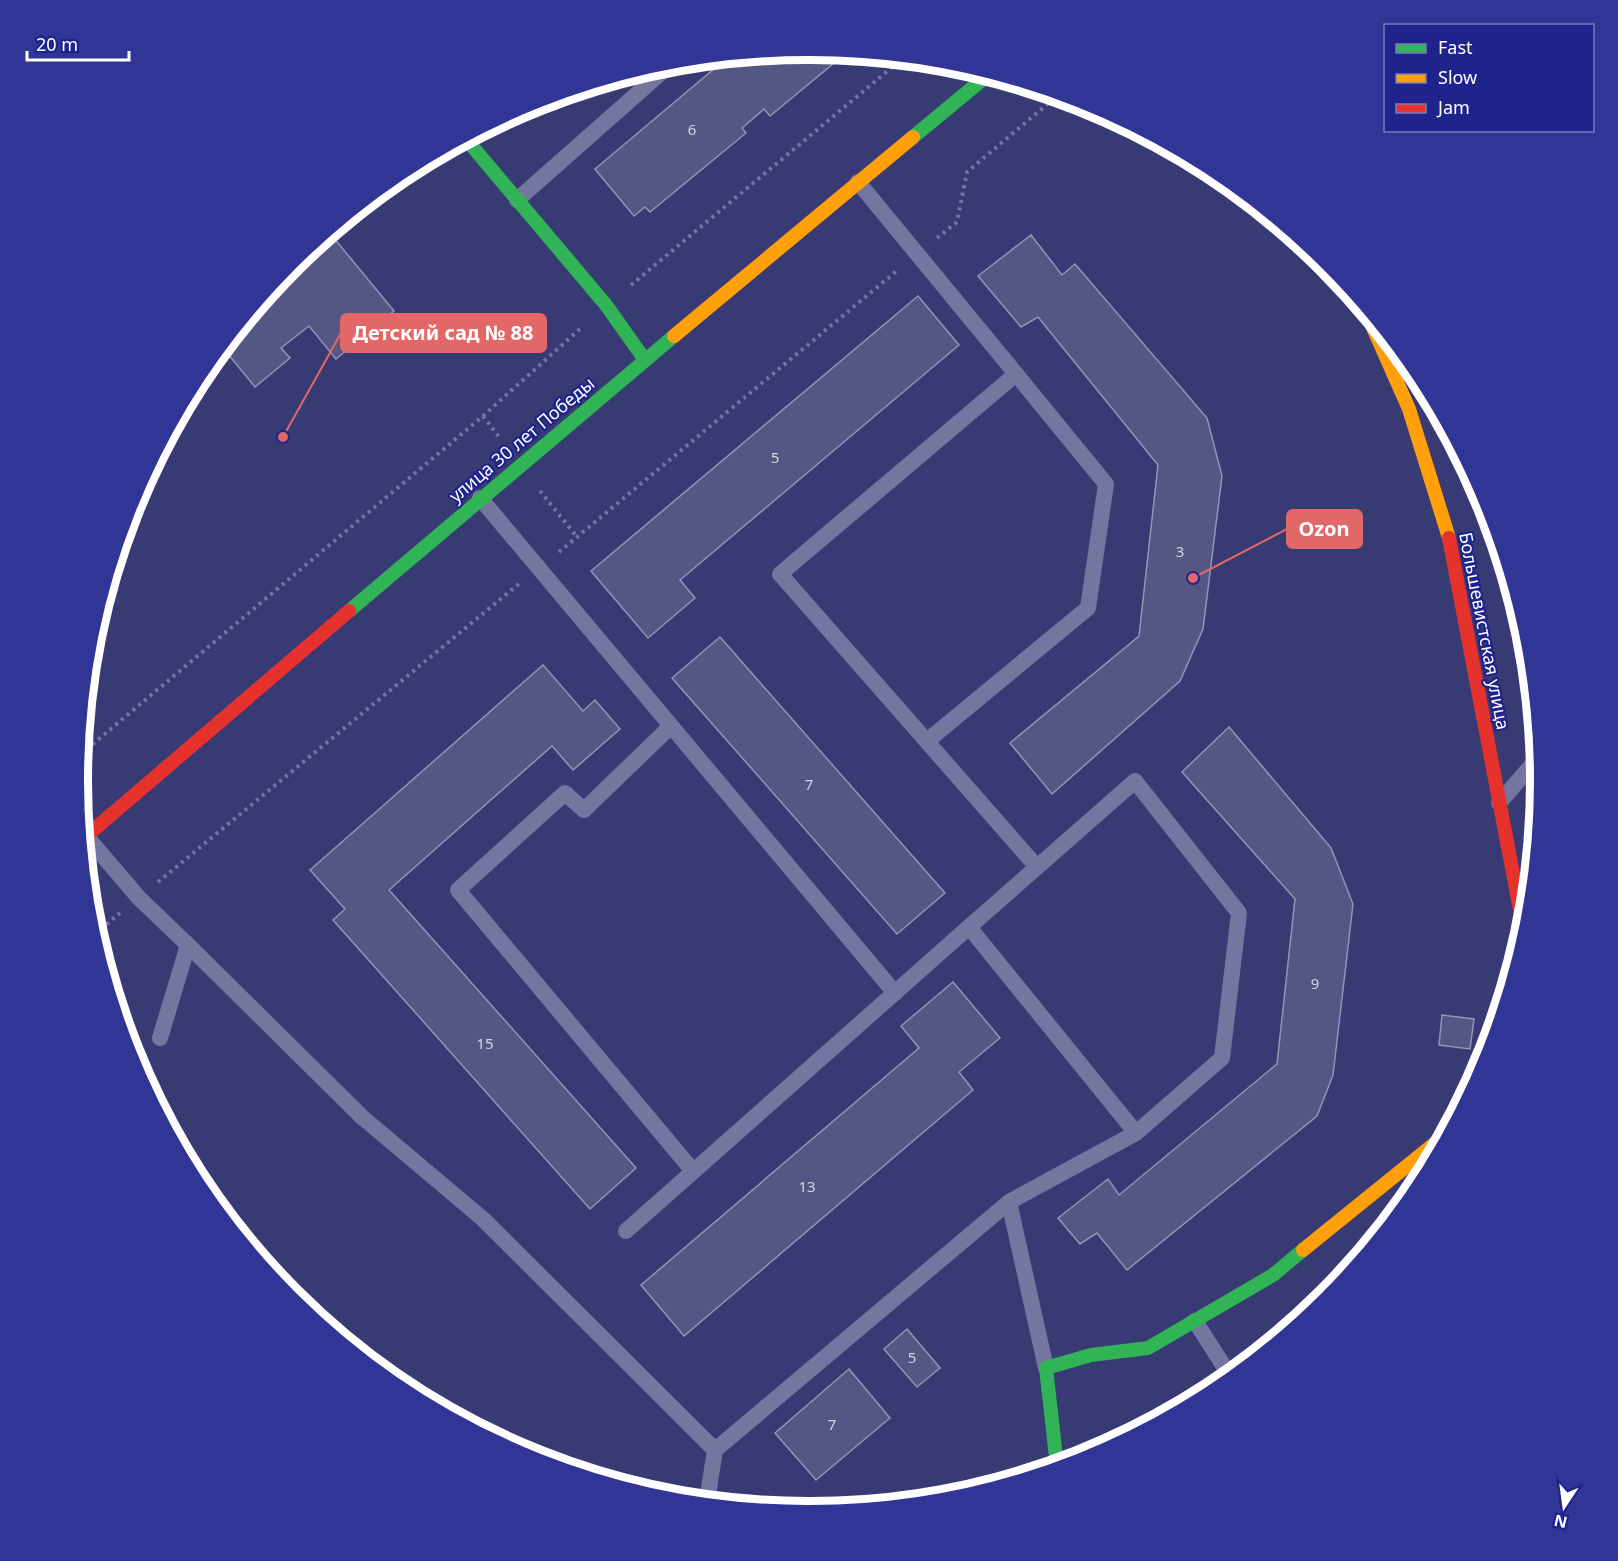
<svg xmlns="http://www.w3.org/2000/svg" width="1618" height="1561" font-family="'Noto Sans',sans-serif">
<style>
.building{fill:#545683;stroke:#9395b6;stroke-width:1.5}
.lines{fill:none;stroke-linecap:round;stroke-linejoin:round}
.path{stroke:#74769f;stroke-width:4;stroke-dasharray:3 4.5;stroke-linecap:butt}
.lane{stroke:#74769f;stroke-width:16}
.fast{stroke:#30b455;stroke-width:14}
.slow{stroke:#ff9f0a;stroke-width:14}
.jam{stroke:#e5322d;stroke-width:14}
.labels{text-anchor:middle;stroke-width:4.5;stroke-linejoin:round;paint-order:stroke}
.number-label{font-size:15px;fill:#d4d5e0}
.street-label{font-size:18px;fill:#fff;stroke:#1f238c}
.rim{fill:none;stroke:#fff;stroke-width:8}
.leader{fill:none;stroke:#e26868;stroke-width:2}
.callout-dot{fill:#e26868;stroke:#1f238c;stroke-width:2}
.callout{fill:#e26868;stroke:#e26868;stroke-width:2}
.callout-label{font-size:20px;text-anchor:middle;font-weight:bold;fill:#fff}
</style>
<rect width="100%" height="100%" fill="#383a74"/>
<g class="building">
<path d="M809,50L846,53L770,116L764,109L742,128L746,133L650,212L645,207L634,216L595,169L727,58Z"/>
<path d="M1031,235L1062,275L1075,264L1207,418L1222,476L1203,629L1180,681L1052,794L1010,743L1139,636L1158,465L1038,317L1021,327L978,276Z"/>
<path d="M333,237L394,311L336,359L309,326L281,348L290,358L255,387L223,348L292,263L295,261L298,266Z"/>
<path d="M918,296L959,345L680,580L695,598L648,638L591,571Z"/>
<path d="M720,637L945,893L897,934L672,678Z"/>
<path d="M543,665L583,711L595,700L620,729L573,770L552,746L389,890L636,1168L590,1209L333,920L345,909L310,870Z"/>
<path d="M1229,727L1331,848L1353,904L1333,1075L1317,1116L1127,1270L1097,1233L1080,1244L1058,1218L1108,1179L1119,1195L1277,1064L1295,899L1182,772Z"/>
<path d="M953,982L1000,1038L959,1072L973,1090L684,1336L641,1285L919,1048L901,1026Z"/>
<path d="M1442,1015L1474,1019L1470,1049L1439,1045Z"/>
<path d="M907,1329L940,1368L917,1387L884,1349Z"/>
<path d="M849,1369L890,1418L816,1480L775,1433Z"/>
</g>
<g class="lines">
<g class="path">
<path d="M937,238L957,222L967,172L1057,96"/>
<path d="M631,285L902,59"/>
<path d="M483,416L499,437"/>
<path d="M540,491L577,537"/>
<path d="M559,552L899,269"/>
<path d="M81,754L483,416L582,327"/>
<path d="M158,882L520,583"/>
<path d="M95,934L120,913"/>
</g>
<g class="lane">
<path d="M858,182L1016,374"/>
<path d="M517,200L672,63"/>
<path d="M480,498L895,993"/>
<path d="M671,726L584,810L565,793L458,890L693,1171"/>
<path d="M927,741L1088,608L1106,484L1016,374L780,574L1037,867"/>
<path d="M1499,803L1538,758"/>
<path d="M86,836L139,898L188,945L160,1038"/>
<path d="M188,945L362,1117L483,1219L715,1450"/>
<path d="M1009,1202L1136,1133L1222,1058L1239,913L1135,781L969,927L1136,1133"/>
<path d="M626,1231L969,927"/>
<path d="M1195,1321L1230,1376"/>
<path d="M715,1450L1009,1202L1046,1368"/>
<path d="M707,1501L715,1450"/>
</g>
<g class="fast">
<path d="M913,137L988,75"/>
<path d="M466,139L606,305L645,360"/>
<path d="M349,611L674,336"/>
<path d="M1057,1466L1046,1368L1091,1355L1148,1348L1273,1275L1303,1250"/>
</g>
<g class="slow">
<path d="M1366,312L1409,409L1449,538"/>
<path d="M674,336L913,137"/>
<path d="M1303,1250L1444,1136"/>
</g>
<g class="jam">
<path d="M1449,538L1524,931"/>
<path d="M84,838L349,611"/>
</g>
</g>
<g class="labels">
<g class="number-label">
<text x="692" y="135">6</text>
<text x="775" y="463">5</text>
<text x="1180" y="557">3</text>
<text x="809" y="790">7</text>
<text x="1315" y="989">9</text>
<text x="485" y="1049">15</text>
<text x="807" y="1192">13</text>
<text x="912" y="1363">5</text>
<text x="832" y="1430">7</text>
</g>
<g class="street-label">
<text transform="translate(522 440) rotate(-40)" y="6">улица 30 лет Победы</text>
<text transform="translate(1484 631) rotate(79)" y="6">Большевистская улица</text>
</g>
</g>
<path d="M0 0H1618V1561H0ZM808 60H810A720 720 0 0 1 1530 780V781A720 720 0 0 1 810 1501H808A720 720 0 0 1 88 781V780A720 720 0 0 1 808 60Z" fill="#313595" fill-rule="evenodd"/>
<path class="rim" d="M808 60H810A720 720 0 0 1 1530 780V781A720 720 0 0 1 810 1501H808A720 720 0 0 1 88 781V780A720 720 0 0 1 808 60Z"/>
<path class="leader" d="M283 437L341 333M1193 578L1287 529"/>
<g class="callout-dot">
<circle cx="283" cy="437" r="6"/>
<circle cx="1193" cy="578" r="6"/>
</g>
<g class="callout">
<rect x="341" y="314" width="205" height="38" rx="6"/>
<rect x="1287" y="510" width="75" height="38" rx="6"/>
</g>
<g class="callout-label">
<text x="443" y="340">Детский сад № 88</text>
<text x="1324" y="536">Ozon</text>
</g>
<rect x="1384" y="24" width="210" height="108" fill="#1f238c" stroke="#797bba" stroke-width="1.5"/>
<rect x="1396" y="44" width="30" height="9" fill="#30b455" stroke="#797bba" stroke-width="1.5"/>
<text x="1438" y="54" font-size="18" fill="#ffffff">Fast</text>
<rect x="1396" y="74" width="30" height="9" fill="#ff9f0a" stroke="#797bba" stroke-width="1.5"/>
<text x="1438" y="84" font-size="18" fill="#ffffff">Slow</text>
<rect x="1396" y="104" width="30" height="9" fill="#e5322d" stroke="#797bba" stroke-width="1.5"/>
<text x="1438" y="114" font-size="18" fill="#ffffff">Jam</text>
<g transform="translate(1564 1507) rotate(193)" stroke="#1f238c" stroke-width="4.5" paint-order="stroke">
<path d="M0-4.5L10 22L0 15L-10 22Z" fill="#ffffff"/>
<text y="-9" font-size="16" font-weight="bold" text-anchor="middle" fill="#ffffff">N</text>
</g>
<path d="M27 51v9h102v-9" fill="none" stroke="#ffffff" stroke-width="3"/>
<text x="36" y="51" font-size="18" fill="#ffffff" stroke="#1f238c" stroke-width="4.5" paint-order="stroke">20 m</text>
</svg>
